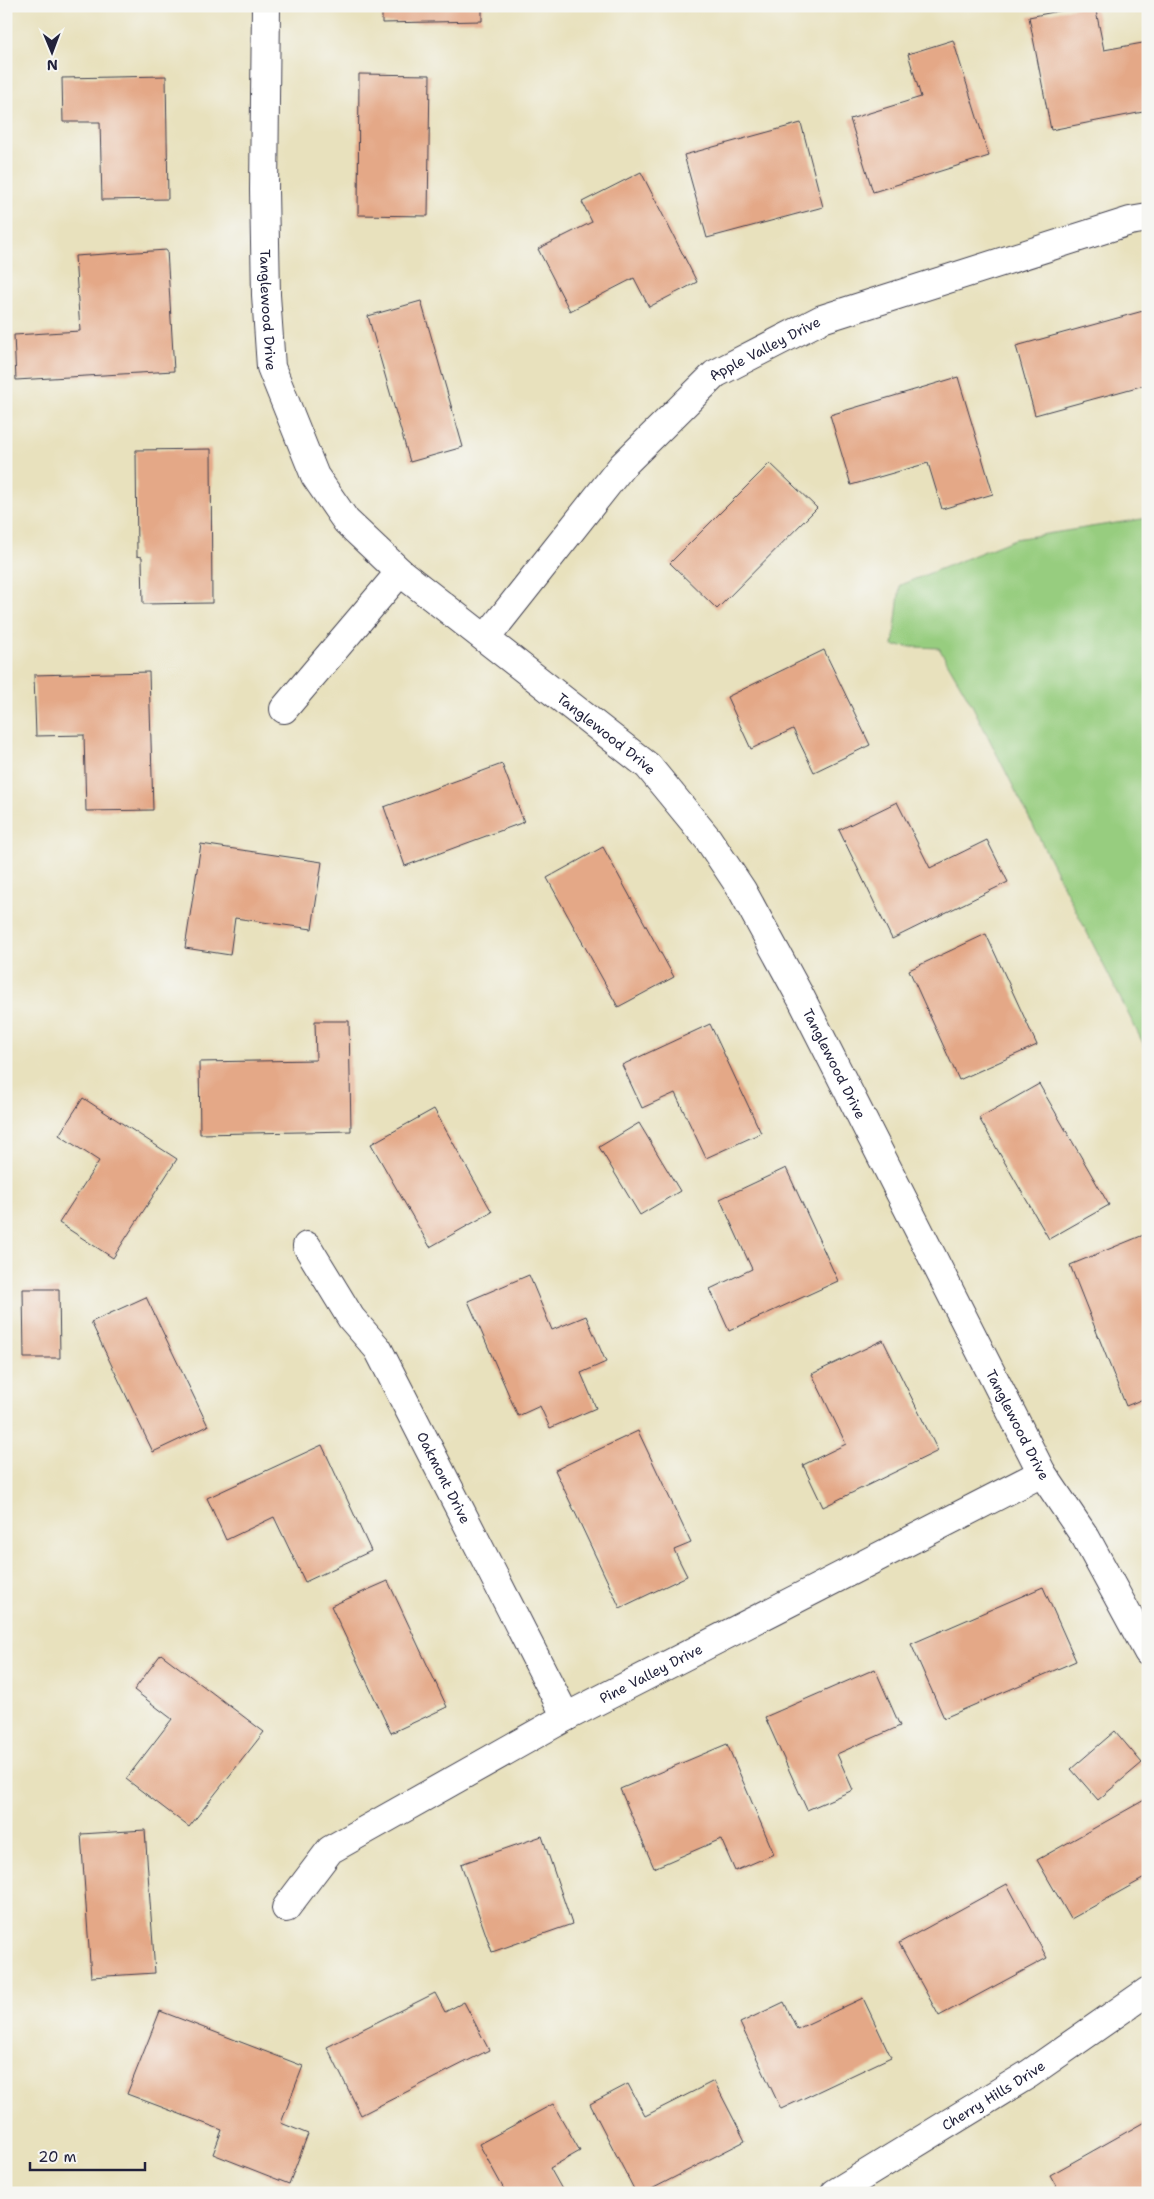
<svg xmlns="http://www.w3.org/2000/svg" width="1154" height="2199" font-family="'Shantell Sans',sans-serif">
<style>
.green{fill:#97cd7f;stroke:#5c785d}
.building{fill:#e4a887}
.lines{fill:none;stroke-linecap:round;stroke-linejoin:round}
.minor-casing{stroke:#403f4e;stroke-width:30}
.minor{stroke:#fff;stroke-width:28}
.labels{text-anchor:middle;stroke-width:5;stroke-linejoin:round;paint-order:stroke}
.street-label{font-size:14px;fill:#22223b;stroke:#f6f6f2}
</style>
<rect width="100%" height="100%" fill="#f6f6f2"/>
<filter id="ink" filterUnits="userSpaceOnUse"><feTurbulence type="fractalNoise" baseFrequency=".02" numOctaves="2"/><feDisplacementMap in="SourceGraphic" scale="10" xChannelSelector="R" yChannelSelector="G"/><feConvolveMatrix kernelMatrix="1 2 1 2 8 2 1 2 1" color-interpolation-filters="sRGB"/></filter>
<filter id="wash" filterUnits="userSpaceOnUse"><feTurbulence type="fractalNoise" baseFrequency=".0096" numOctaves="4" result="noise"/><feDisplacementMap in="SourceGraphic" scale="20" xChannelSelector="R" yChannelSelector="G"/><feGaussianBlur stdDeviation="1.12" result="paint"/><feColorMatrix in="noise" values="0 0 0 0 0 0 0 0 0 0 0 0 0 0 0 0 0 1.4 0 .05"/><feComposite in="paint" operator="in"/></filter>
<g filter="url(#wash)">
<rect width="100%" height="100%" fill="#e8e1bd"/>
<path class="green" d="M1148,518V1053L971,703L939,648L893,646L900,585L1015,539Z"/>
<g id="blocks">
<g class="building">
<path d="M382,6H482V21L382,23Z"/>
<path d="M1083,6H1095L1104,50L1148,42V111L1051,130L1029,17Z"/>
<path d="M953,40L989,156L873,192L850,119L921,97L908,54Z"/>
<path d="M359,74L430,75L428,216L358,215Z"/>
<path d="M166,76L168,199L102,200L100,122H63L62,78Z"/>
<path d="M801,123L823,207L707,238L684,155Z"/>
<path d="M641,172L697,282L649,307L634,278L570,311L538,249L592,222L582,202Z"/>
<path d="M167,250L174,371L16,380L14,335L80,331L75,256Z"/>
<path d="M421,301L463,447L410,462L368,316Z"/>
<path d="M1143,311L1148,327V384L1035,415L1016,346Z"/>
<path d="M958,377L993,494L942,509L928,463L851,485L830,415Z"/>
<path d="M211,449L212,603L143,604L142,557L137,556L136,450Z"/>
<path d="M770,463L817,508L717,609L670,563Z"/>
<path d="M824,650L870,745L814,772L793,729L751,749L727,697Z"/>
<path d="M149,672L153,810L86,811L84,735L36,736L34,675Z"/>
<path d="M502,764L524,822L405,866L384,807Z"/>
<path d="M897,802L930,868L987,840L1008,882L892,939L839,830Z"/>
<path d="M201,844L322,862L312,929L235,918L230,955L185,948Z"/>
<path d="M603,847L674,977L618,1007L547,878Z"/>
<path d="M986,934L1037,1045L959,1080L909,970Z"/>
<path d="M315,1021H349L351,1131L200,1134L199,1062L316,1060Z"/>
<path d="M710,1024L761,1133L706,1158L675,1093L642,1108L622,1065Z"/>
<path d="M1039,1084L1109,1205L1049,1239L979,1118Z"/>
<path d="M83,1098L177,1159L113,1258L59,1223L99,1161L59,1135Z"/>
<path d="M434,1109L492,1212L430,1247L371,1144Z"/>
<path d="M639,1123L680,1191L640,1215L599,1147Z"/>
<path d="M786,1168L838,1281L729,1331L710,1289L752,1269L720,1199Z"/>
<path d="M1146,1234L1148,1239V1397L1126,1406L1070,1265Z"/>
<path d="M529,1275L552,1330L586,1316L606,1362L581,1373L596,1408L550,1428L540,1406L518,1416L468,1301Z"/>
<path d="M23,1289H59L60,1358H24Z"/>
<path d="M146,1297L208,1426L153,1452L91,1322Z"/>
<path d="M883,1340L938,1451L823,1507L803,1465L846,1444L812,1374Z"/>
<path d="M638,1431L691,1543L674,1550L687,1576L620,1608L555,1470Z"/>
<path d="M322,1445L371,1551L305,1582L274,1517L226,1540L207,1498Z"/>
<path d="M388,1581L447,1707L391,1733L331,1606Z"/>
<path d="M1043,1587L1076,1661L944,1718L911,1644Z"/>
<path d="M161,1654L264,1732L189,1827L126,1779L172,1719L134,1690Z"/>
<path d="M875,1669L900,1726L837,1754L853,1790L807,1810L765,1717Z"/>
<path d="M1115,1731L1142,1763L1098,1800L1071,1769Z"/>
<path d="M727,1744L774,1854L735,1871L721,1839L654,1868L620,1789Z"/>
<path d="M1148,1798V1876L1071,1919L1037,1860Z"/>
<path d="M145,1830L155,1973L91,1977L81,1834Z"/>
<path d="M542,1836L572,1924L492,1952L461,1864Z"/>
<path d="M1007,1884L1047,1958L939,2016L899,1943Z"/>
<path d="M435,1993L445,2012L464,2002L489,2050L361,2115L327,2047Z"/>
<path d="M863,1998L891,2057L781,2109L740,2023L784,2002L797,2029Z"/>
<path d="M160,2011L303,2066L281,2123L308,2134L289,2184L213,2154L222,2130L127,2094Z"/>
<path d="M714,2081L745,2141L644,2193H636L590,2104L628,2084L645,2116Z"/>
<path d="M553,2104L580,2151L550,2168L564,2193H506L479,2144Z"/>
<path d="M1148,2120V2193H1060L1050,2175Z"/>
</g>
</g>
</g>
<g filter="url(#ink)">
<use href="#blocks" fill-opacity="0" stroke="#403f4e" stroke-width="1"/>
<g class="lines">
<defs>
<g id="minor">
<path id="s1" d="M266,6L264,190L266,295L271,367L315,476L346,521L400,572L648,766L708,839L742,890L801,998L1042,1473L1086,1538L1148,1652"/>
<path id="s2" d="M486,638L622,466L715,374L822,319L1130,221L1148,218"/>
<path d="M284,709L400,572"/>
<path id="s3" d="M307,1246L351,1318L378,1349L566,1717"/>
<path id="s4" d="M286,1908L330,1850L566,1717L1042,1473"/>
<path id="s5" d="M835,2193L1029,2074L1148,1991"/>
</g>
</defs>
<use href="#minor" class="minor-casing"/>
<use href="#minor" class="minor"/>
</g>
</g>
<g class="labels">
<g class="street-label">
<text dy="5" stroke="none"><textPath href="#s1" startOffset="304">Tanglewood Drive</textPath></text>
<text dy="5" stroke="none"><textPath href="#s2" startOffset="406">Apple Valley Drive</textPath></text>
<text dy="5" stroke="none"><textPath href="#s1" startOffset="870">Tanglewood Drive</textPath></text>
<text dy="5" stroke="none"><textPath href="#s1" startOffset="1275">Tanglewood Drive</textPath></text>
<text dy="5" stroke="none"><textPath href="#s1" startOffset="1680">Tanglewood Drive</textPath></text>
<text dy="5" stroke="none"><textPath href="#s3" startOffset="270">Oakmont Drive</textPath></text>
<text dy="5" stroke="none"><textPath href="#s4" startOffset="439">Pine Valley Drive</textPath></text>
<text dy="5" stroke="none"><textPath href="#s5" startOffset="186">Cherry Hills Drive</textPath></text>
</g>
</g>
<rect width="1154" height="2199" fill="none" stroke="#f6f6f2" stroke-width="25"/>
<g transform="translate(52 52) rotate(179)" stroke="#f6f6f2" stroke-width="4" paint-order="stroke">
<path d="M0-4L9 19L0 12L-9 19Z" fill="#22223b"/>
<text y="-8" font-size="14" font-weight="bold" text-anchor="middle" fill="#22223b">N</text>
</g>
<path d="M30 2162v8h115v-8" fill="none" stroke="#22223b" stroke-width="2.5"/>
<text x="38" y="2162" font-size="15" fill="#22223b" stroke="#f6f6f2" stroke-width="4" paint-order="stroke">20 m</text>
</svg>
